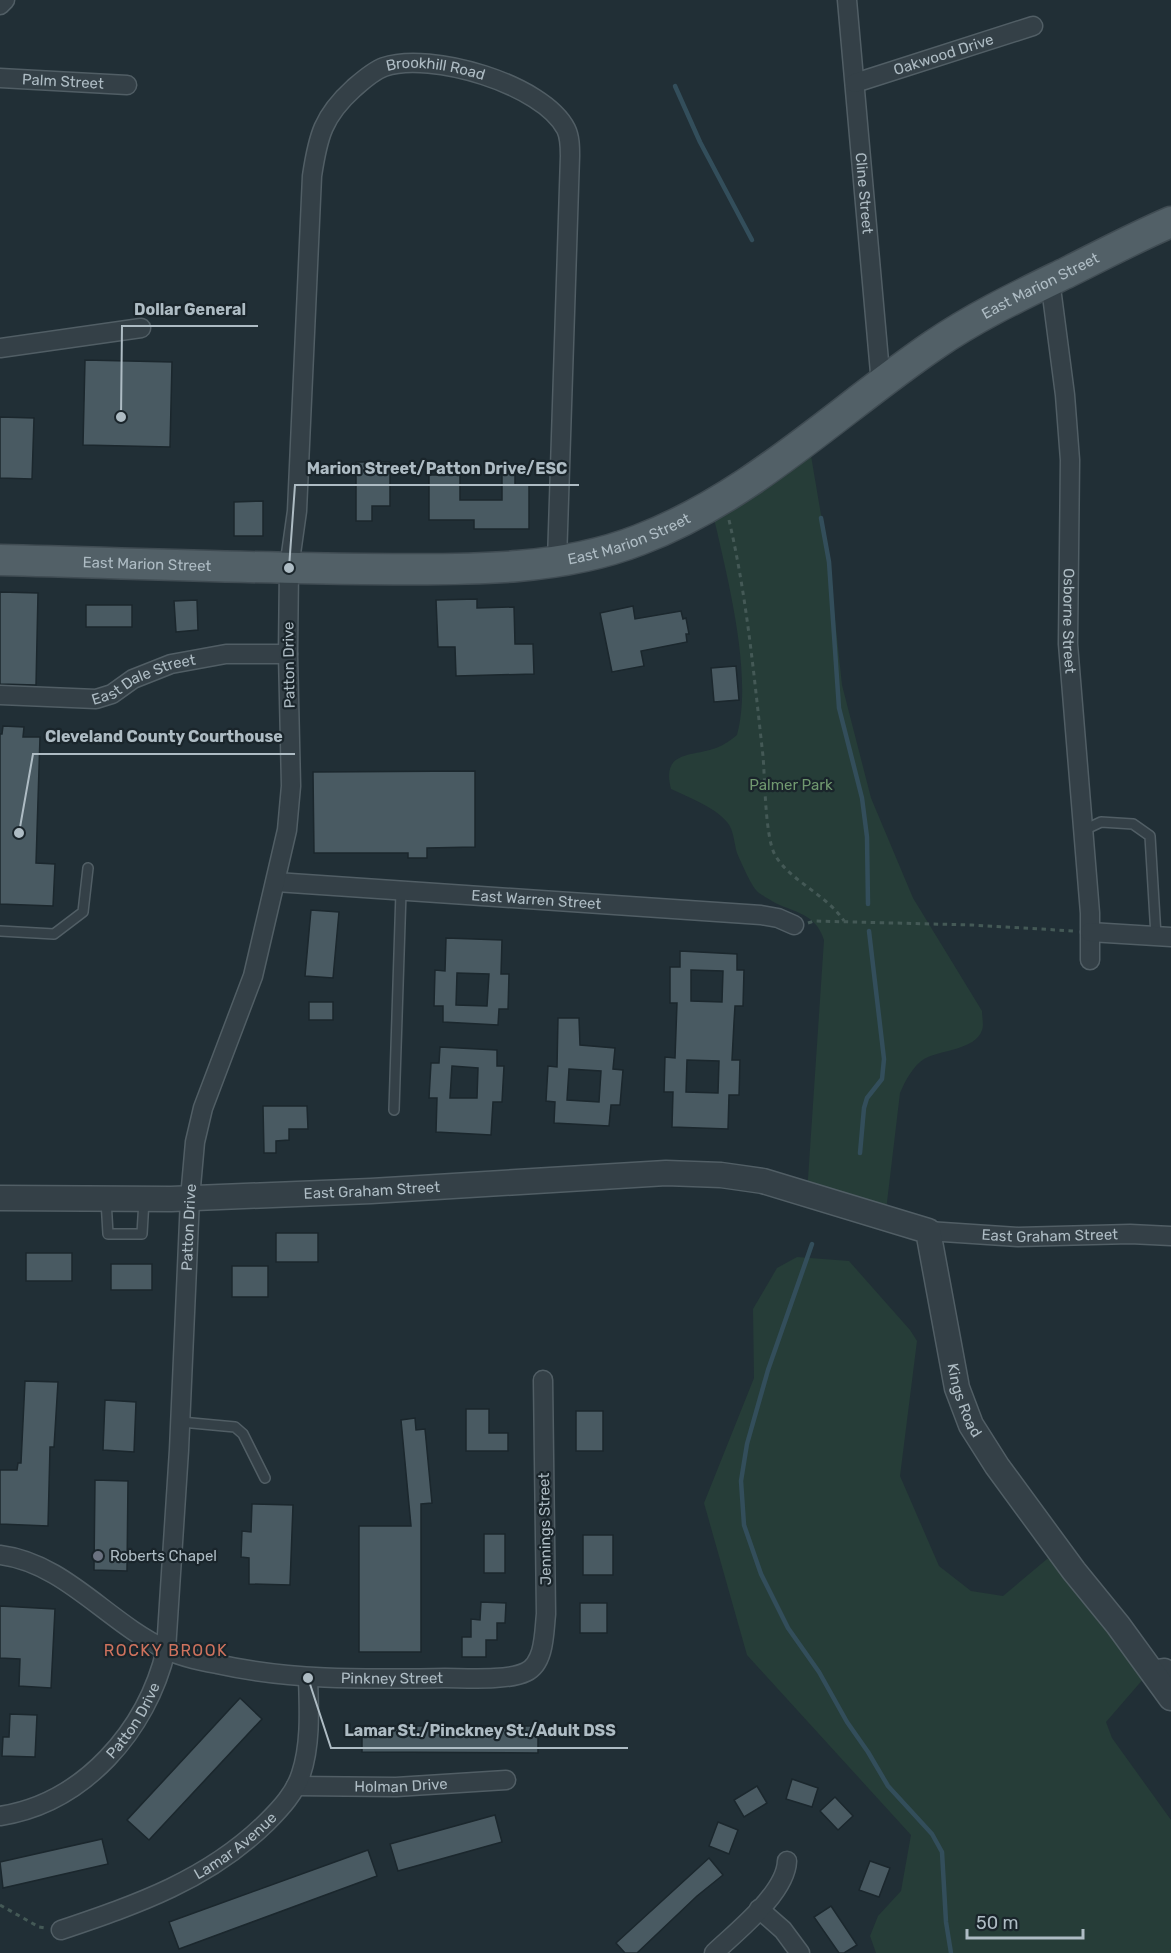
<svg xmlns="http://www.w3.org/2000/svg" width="1171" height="1953" font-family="Rubik,sans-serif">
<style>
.green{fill:#263d38}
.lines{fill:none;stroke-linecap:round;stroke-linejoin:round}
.stream{stroke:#334e5b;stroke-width:4.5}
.building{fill:#495a62;stroke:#1b272d;stroke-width:1.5;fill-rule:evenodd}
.service-casing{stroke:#515e65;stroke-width:12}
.minor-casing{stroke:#515e65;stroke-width:21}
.tertiary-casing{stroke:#515e65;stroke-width:27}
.primary-casing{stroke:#404c53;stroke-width:33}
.path{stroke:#445956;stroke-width:3;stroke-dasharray:4.5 4.5;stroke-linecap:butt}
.service{stroke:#344047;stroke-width:9}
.minor{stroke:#344047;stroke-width:18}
.tertiary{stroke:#344047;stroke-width:24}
.primary{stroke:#526067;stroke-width:30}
.worship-dot{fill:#6b7280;stroke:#1a252b;stroke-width:2}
.labels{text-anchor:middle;stroke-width:4.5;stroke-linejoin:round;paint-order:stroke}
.street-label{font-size:15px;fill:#aebcc4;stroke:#1a252b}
.park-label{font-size:15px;fill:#70986f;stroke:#1a252b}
.poi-label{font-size:15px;fill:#aebcc4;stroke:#1a252b;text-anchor:start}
.neighbourhood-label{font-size:16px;letter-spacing:1.5px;fill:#cf735e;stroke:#1a252b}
.leader{fill:none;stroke:#aebcc4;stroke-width:2}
.callout-dot{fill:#aebcc4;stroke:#1a252b;stroke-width:2}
.callout-label{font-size:16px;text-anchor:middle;font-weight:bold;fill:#aebcc4;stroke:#1a252b;stroke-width:4.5;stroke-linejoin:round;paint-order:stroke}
</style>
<rect width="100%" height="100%" fill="#212f36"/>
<g class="green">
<path d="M808,438L829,562L842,685L871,798L913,898L982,1011C982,1017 984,1025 982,1030C976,1050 939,1050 924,1059C913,1066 905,1081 900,1093L885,1219L807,1194L824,940C815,910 789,913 767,898C764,896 758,893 756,890C750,883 741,862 737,853C734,843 734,830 727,822C713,806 690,798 671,789C661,750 692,757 716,748C724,745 731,740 737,735C754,672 725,569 711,505Z"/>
<path d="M797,1257L849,1261L910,1330L917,1341L900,1476L939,1566L971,1591L1003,1596L1059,1549L1151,1670L1106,1722L1112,1738L1171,1820V1953H876L870,1936L878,1916L901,1891L911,1835L747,1655L704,1503L754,1378L753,1309L777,1268Z"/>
</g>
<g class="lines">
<g class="stream">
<path d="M675,86L700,142L752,240"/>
<path d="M821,518L829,562L839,708L862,798L867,837L868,904"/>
<path d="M860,1153L864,1108L867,1098L882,1079L884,1059L869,931"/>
<path d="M812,1244L768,1370L747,1444L741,1481L744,1525L761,1574L788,1628L819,1672L847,1722L868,1752L888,1786L932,1834L942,1852L946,1922L951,1953"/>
</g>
</g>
<g class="building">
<path d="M85,360L172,362L170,447L83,445Z"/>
<path d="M0,417L34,418L32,479L0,478Z"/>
<path d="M356,462H390V506H372V521H356Z"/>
<path d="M502,473H515V485H529V529H474V520H429V475H460V500H502Z"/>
<path d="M263,501V536H234V502Z"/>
<path d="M0,592L38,593L36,685L0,684Z"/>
<path d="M477,599V608L514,607L515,644H533L534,674L456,676L455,647H438L436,600Z"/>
<path d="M197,600L198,630L176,632L174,601Z"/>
<rect x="86" y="605" width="46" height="22"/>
<path d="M633,606L635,619L681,611L683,619L686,618L689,634H686L687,642L641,651L644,666L612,672L600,613Z"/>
<path d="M736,666L739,700L714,702L711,668Z"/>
<path d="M3,726L24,727L23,737H40L36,863L55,864L53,906L0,904V734H2Z"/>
<path d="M475,771V847L427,848V858H408V853H314L313,772Z"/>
<path d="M311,910L339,912L333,978L305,976Z"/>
<path d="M446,938L502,940L501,974H509L508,1009H499L498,1025L443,1022V1006H434L435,970L445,971ZM457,973L489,974L487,1006L456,1005Z"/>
<path d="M680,951L737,954V970H744L743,1006H735L734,1022L732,1060H740L739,1095H729L728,1129L672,1127L673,1092H664L665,1057L675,1058L677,1003H670V967H680ZM691,970L723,971L722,1002L691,1001ZM687,1060L719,1061L718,1093L686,1092Z"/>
<rect x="309" y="1002" width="24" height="18"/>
<path d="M558,1018H579L580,1045L615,1048L613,1069L623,1070L620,1105H611L609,1126L554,1123L555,1102L546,1101L548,1066L557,1067ZM569,1069L601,1071L599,1102L567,1100Z"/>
<path d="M440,1047L497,1050V1066H504L502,1102H493L491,1135L436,1132L437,1098H429L431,1063H439ZM452,1066L478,1068L477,1098H450Z"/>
<path d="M263,1106H307L308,1129H289V1140L276,1141V1153H264Z"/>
<rect x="276" y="1233" width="42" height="29"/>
<rect x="26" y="1253" width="46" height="28"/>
<rect x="111" y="1264" width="41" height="26"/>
<rect x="232" y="1266" width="36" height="31"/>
<path d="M25,1381L58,1382L54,1447H50L48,1526L0,1524V1470H17L18,1463H21Z"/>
<path d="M105,1400L136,1402L134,1452L103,1450Z"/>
<path d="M466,1409H489V1433H508V1451H466Z"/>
<rect x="576" y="1411" width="27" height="40"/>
<path d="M415,1418L416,1430L425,1429L432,1503L421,1504V1652H359V1526H411L401,1420Z"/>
<path d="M95,1480L128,1481L127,1571L94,1570Z"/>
<path d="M252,1504L293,1505L290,1585L249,1584V1558L241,1557L242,1531L251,1532Z"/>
<rect x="484" y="1534" width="21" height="39"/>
<rect x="583" y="1535" width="30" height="40"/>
<path d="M481,1602L506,1603L505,1623H497V1640H486V1657H462V1637H471V1619L480,1620Z"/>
<rect x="580" y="1603" width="27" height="30"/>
<path d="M0,1606L55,1609L51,1688L19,1686L20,1659L0,1658Z"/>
<path d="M240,1698L262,1719L149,1840L127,1820Z"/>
<path d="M10,1714L37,1715L35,1757L2,1756L3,1737H9Z"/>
<path d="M362,1726H538V1753L362,1752Z"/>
<path d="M792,1779L818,1788L812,1807L786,1799Z"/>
<path d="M757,1786L767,1803L744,1817L734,1800Z"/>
<path d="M835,1797L853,1816L838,1830L820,1811Z"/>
<path d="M495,1815L502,1842L398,1871L390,1844Z"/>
<path d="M718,1822L738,1830L729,1854L709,1846Z"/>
<path d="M102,1839L108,1864L3,1888L0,1862Z"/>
<path d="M368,1850L377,1876L179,1949L169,1922Z"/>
<path d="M709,1858L723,1875L697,1896L637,1953H625L616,1943Z"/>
<path d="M870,1861L890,1868L879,1897L859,1890Z"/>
<path d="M831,1906L857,1945L844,1953H839L814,1917Z"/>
</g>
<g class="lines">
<defs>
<g id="service">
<path d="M1084,830L1101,822L1133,824L1150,836L1156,936"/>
<path d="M0,931L54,934L83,912L88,868"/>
<path d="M394,1110L401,892"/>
<path d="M106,1200L108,1234H142L144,1200"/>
<path d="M181,1422L235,1427L243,1434L265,1478"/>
</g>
<g id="minor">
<path id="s1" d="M847,0L881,384"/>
<path d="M0,5L5,0"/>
<path id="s2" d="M0,78L127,85"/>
<path id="s3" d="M855,83L1033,26"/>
<path id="s4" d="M1050,280L1065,395L1070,460L1068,644L1090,913V960"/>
<path d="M0,348L141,328"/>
<path id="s5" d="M0,695L96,699L112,694L133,679L171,664L226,654H288"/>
<path id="s6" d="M276,882L761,915L778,918L794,925"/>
<path d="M1090,932L1171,937"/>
<path id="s7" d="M928,1231L1018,1237L1130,1234L1171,1236"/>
<path id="s8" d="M0,1555C65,1563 108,1623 165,1649C181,1657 200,1661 217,1664C293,1681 368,1679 445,1678C465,1678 508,1681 526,1672C545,1663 544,1632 546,1614L543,1380"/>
<path d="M1151,1670L1165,1668L1171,1672"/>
<path id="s9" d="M296,1786L396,1787L506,1780"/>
<path id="s10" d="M0,1816C84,1803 147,1730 166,1650L179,1450L190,1198L195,1142L203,1108L253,976L287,830L291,786L288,654L289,568L297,511L312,176C318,136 323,116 354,88C362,81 373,71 384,67C430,51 543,84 566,129C570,137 570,147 570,156L557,561"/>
<path d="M759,1909L783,1930L800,1953"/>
<path id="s11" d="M61,1930C138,1904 208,1880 267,1822C281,1808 295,1793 301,1774C311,1744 309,1709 308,1678"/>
<path d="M714,1953C737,1931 786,1893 787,1861"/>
</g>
<g id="tertiary">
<path id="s12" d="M0,1198L171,1199L371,1191L666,1173L721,1175L763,1181L928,1231L957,1388L971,1425L997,1466L1074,1571L1118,1625L1171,1698"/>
</g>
<g id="primary">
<path id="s13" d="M0,560C121,563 241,568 362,569C453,569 552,574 639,540C750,498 837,411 934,345C976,316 1023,294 1068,272C1102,255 1136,237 1171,222"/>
</g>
</defs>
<use href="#service" class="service-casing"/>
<use href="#minor" class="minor-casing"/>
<use href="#tertiary" class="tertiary-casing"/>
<use href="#primary" class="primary-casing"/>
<g class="path">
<path d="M729,520C747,597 754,677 763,756C765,779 765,837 775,855C790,881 826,894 844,921"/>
<path d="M808,923L814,921L972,925L1074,931"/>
<path d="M0,1905L39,1927L45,1928"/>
</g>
<use href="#service" class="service"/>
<use href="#minor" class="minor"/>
<use href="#tertiary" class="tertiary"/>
<use href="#primary" class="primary"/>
</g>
<circle class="worship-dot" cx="98" cy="1556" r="6"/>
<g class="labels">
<g class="street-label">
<text dy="5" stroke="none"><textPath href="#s3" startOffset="93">Oakwood Drive</textPath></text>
<text dy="5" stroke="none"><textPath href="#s10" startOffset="1928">Brookhill Road</textPath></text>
<text dy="5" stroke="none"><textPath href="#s2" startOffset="63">Palm Street</textPath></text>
<text dy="5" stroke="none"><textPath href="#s1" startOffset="194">Cline Street</textPath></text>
<text dy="5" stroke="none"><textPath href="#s13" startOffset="1119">East Marion Street</textPath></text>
<text dy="5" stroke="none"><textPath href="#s13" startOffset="633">East Marion Street</textPath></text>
<text dy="5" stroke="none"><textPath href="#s13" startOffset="147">East Marion Street</textPath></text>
<text dy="5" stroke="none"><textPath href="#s4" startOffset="342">Osborne Street</textPath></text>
<text transform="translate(289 665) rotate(-91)" y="5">Patton Drive</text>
<text dy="5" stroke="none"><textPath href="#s5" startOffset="148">East Dale Street</textPath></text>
<text dy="5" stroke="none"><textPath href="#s6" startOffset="261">East Warren Street</textPath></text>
<text dy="5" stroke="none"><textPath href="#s12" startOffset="372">East Graham Street</textPath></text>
<text dy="5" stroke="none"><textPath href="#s10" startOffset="672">Patton Drive</textPath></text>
<text dy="5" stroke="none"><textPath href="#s7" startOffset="122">East Graham Street</textPath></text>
<text dy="5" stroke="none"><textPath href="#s12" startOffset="1110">Kings Road</textPath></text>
<text transform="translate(545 1529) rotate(-91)" y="5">Jennings Street</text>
<text dy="5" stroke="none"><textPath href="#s8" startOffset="422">Pinkney Street</textPath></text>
<text dy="5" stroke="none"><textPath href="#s10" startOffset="170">Patton Drive</textPath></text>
<text dy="5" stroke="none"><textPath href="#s9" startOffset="105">Holman Drive</textPath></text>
<text dy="5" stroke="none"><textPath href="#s11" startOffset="195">Lamar Avenue</textPath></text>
</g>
<g class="park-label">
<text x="791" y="790">Palmer Park</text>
</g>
<g class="poi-label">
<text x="110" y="1561">Roberts Chapel</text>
</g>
<g class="neighbourhood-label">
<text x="166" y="1656">ROCKY BROOK</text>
</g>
</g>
<path class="leader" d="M121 417L122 326H258M289 568L295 485H579M19 833L33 754H295M308 1678L331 1748H628"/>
<g class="callout-dot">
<circle cx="121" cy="417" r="6"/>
<circle cx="289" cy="568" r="6"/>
<circle cx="19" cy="833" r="6"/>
<circle cx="308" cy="1678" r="6"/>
</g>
<g class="callout-label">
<text x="190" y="315">Dollar General</text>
<text x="437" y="474">Marion Street/Patton Drive/ESC</text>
<text x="164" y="742">Cleveland County Courthouse</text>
<text x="480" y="1736">Lamar St./Pinckney St./Adult DSS</text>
</g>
<path d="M967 1929v9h116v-9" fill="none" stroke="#aebcc4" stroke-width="3"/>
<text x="976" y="1929" font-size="18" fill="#aebcc4" stroke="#1a252b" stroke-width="4.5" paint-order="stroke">50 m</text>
</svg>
